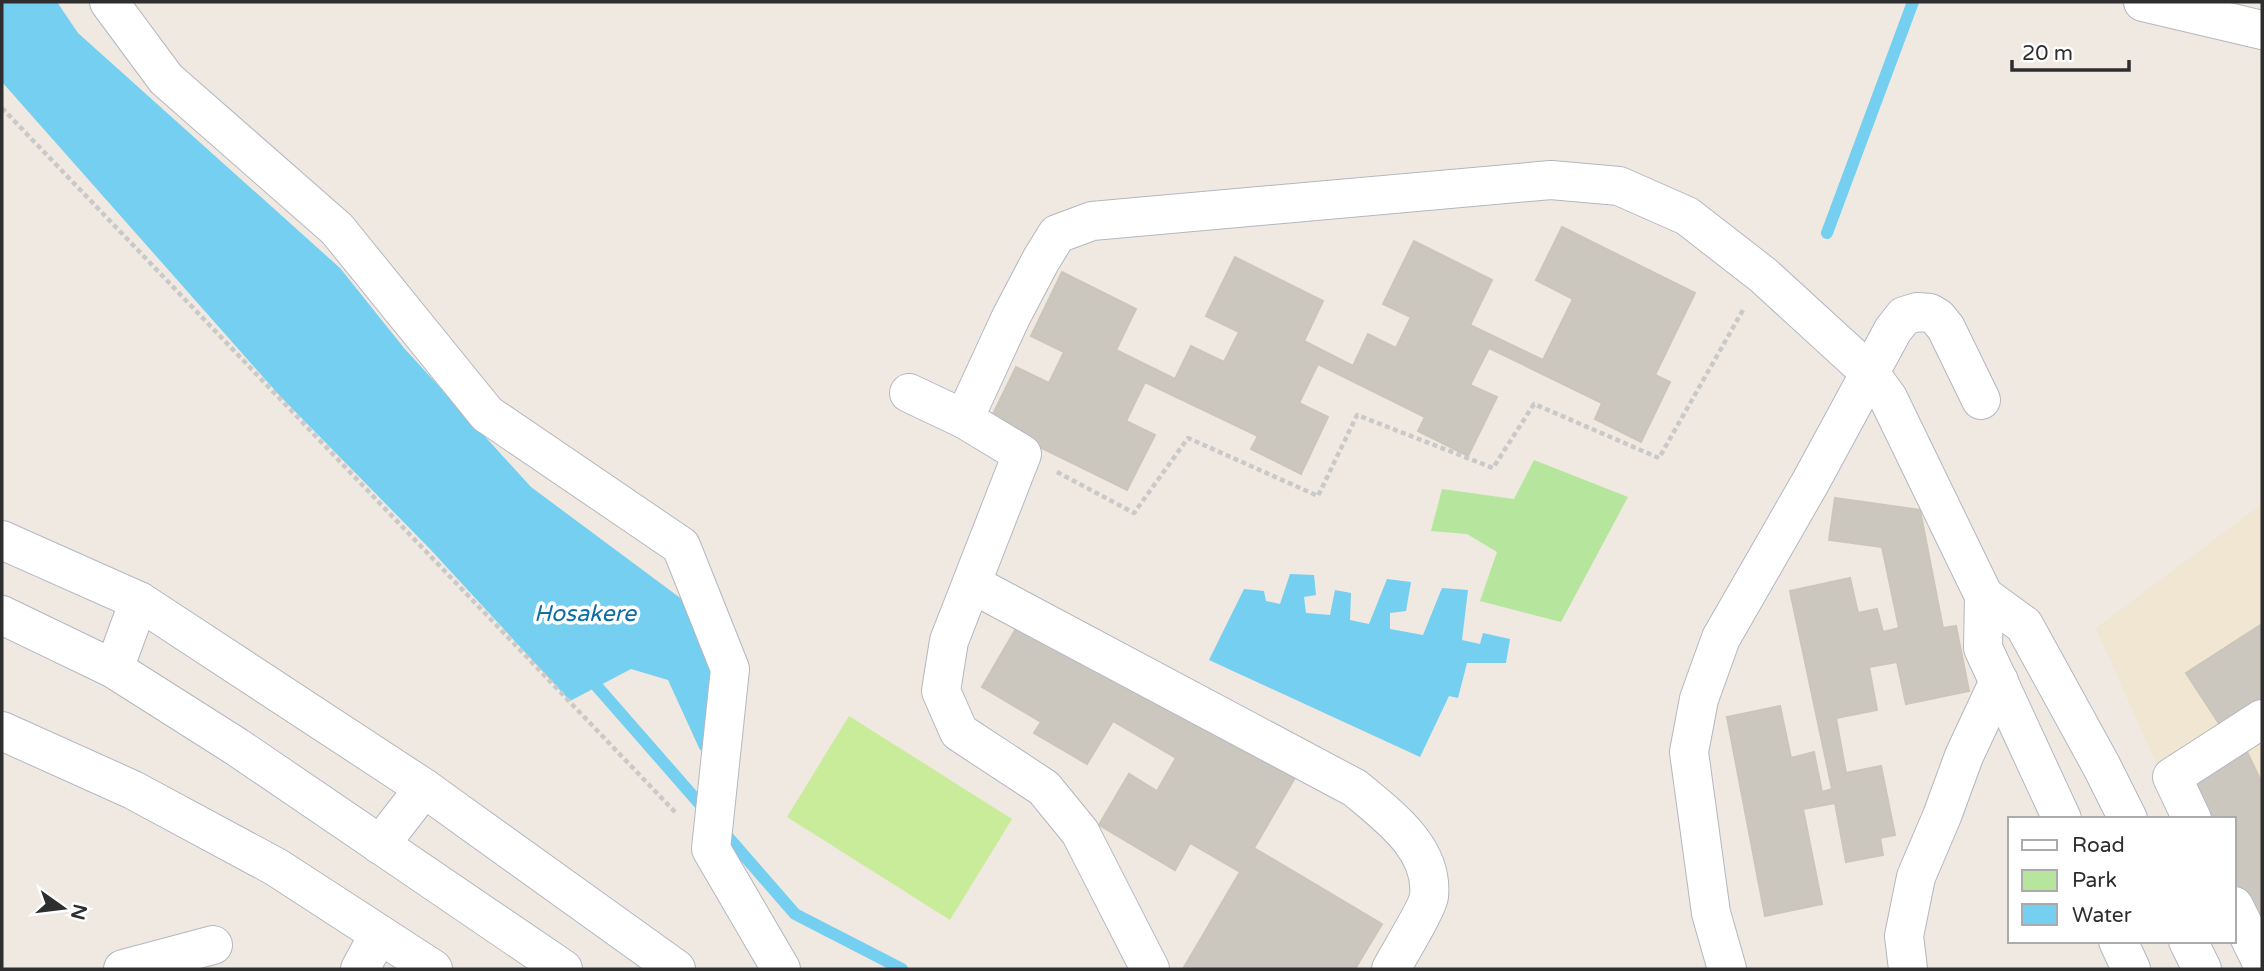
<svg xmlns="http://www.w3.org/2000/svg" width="2264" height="971" font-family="'Varela Round',sans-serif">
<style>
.education{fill:#f0e6d1}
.green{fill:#b6e59e}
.pitch{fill:#c9ec9a}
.water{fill:#75cff0}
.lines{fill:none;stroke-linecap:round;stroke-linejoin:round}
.stream{stroke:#75cff0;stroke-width:12}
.building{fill:#cbc7bf;stroke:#cbc5ba;stroke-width:2}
.minor-casing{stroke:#b4b7c1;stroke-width:40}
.path{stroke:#c9c9c9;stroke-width:4.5;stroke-dasharray:5 3.5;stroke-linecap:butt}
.minor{stroke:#fff;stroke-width:38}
.labels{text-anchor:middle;stroke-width:7;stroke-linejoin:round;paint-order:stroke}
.water-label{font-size:23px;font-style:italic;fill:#0d6fa3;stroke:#fff}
</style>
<rect width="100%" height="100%" fill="#efe9e1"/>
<path class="education" d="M2262,504V969L2234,819H2181L2096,628Z"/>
<path class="green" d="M1534,460L1628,497L1561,622L1480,601L1497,552L1467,534L1431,531L1442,489L1514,499Z"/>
<path class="pitch" d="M849,716L1012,819L950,920L787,817Z"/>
<g class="water">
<path d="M2,2H57L78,33L340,268L404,348L531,487L683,600L722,664L715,748L700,750L668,680L631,669L570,701L430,549L280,396L2,82Z"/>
<path d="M1290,574L1314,575L1316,595L1304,597L1306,613L1330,615L1335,590L1351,593L1350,620L1369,624L1387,579L1411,582L1406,611L1390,613V629L1423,635L1442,588L1468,590L1462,640L1480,644L1483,633L1510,639L1506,663H1467L1458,698L1449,696L1420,757L1209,660L1244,589L1264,591L1266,601L1280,604Z"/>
</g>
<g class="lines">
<g class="stream">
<path d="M1827,233L1913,2"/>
<path d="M587,675L706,811"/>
<path d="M720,828L795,914L902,969"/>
</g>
</g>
<g class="building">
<path d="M1562,227L1695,293L1655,375L1670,382L1641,442L1595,419L1602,403L1489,348L1470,385L1497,397L1468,456L1418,431L1425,417L1318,364L1299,403L1328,417L1301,474L1251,449L1258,436L1145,382L1126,421L1155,435L1127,490L989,422L1016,367L1049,383L1064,352L1031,336L1062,272L1136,309L1116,350L1175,379L1191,346L1224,362L1239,332L1206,316L1235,257L1323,301L1304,341L1353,366L1368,334L1396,348L1411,317L1383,304L1414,241L1492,280L1470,325L1543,360L1573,299L1536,280Z"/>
<path d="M1835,498L1920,510L1943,628L1956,626L1969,691L1906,704L1897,662L1869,667L1877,710L1836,718L1846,773L1881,766L1895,835L1880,838L1883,855L1846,862L1835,803L1803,809L1822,904L1765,916L1727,717L1780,706L1791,758L1814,752L1822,792L1832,789L1790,591L1850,578L1858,613L1877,609L1883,632L1899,628L1882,547L1829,540Z"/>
<path d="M1024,615L1296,776L1254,848L1382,924L1355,969H1183L1240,872L1190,843L1175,870L1099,825L1129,774L1157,791L1176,758L1113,721L1087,764L1034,733L1041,722L982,687Z"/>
<path d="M2262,624V710L2226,734L2186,673Z"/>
<path d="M2247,752L2262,783V949L2234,892V819H2199L2183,785Z"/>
</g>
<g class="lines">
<defs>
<g id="minor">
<path d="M109,2L166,79L337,229L487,414L681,546L730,669L711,849L781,969"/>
<path d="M2143,2L2262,30"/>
<path d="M909,393L964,419"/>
<path d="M2,540L139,601L424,788L676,969"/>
<path d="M972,584L1355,788C1387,815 1434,848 1429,896C1428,907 1398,956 1391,969"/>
<path d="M1984,596L2024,625L2102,767L2128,819"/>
<path d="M2,615L114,669L237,747L563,969"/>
<path d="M114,669L139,601"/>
<path d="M2,731L133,790L276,867L433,969"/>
<path d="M2192,819L2172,777L2262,719"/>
<path d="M380,845L424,788"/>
<path d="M2234,906L2262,963"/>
<path d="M2118,941L2131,969"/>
<path d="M2188,941L2202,969"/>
<path d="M123,969L213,945"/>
<path d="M360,969L379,934"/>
<path d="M1150,969L1080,832L1044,788L959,732L941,691L949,641L1022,454L964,419L1011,317L1041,260L1057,234L1092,221L1551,180L1619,186L1687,216L1763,275L1869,372L1888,398L1984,596L1983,648L2062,819"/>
<path d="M1727,969L1711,913L1689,752L1699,699L1721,638L1810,483L1893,330L1904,316L1917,312L1930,313L1938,318L1946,328L1981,400"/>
<path d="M1908,969L1904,936L1916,877L1942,816L1964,756L1999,681"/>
</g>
</defs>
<use href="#minor" class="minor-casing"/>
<g class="path">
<path d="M2,108L676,813"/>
<path d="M1057,472L1134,513L1188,438L1318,496L1357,415L1493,468L1534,404L1659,458L1743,310"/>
</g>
<use href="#minor" class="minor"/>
</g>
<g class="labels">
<g class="water-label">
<text x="585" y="621">Hosakere</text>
</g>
</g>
<rect width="2264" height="971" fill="none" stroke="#2e2e2e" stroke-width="7"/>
<rect x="2008" y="817" width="228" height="126" fill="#ffffff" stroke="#ababab" stroke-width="2"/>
<rect x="2022" y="840" width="35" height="10" fill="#ffffff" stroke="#ababab" stroke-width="2"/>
<text x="2072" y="852" font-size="21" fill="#2e2e2e">Road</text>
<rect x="2022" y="870" width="35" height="21" fill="#b6e59e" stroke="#ababab" stroke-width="2"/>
<text x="2072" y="887" font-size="21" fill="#2e2e2e">Park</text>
<rect x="2022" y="904" width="35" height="21" fill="#75cff0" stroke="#ababab" stroke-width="2"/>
<text x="2072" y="922" font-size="21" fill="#2e2e2e">Water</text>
<g transform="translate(63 908) rotate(104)" stroke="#ffffff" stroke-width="5" paint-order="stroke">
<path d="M0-5L12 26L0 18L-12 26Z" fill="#2e2e2e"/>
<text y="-10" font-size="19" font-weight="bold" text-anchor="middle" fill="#2e2e2e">N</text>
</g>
<path d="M2012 60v10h117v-10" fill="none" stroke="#2e2e2e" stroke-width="3.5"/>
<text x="2022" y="60" font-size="21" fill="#2e2e2e" stroke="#ffffff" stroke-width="5" paint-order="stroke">20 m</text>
</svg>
